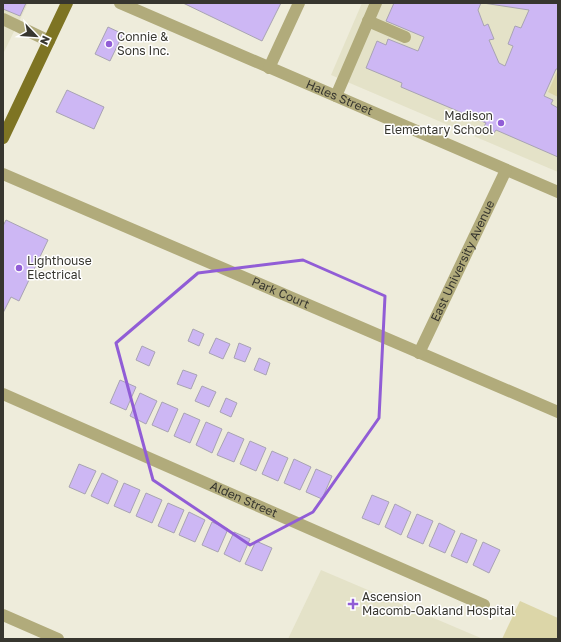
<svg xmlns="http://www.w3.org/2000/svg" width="561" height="642" font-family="'Golos Text',sans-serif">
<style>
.built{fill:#e4e2c8}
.green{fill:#dcd6a8}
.building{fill:#cdb7f4;stroke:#a8a3b3}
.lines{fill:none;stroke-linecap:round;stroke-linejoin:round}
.minor{stroke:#b1ab7b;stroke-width:12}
.major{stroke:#7e7423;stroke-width:12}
.marked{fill:none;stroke:#915dd6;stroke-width:3;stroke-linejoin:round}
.poi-dot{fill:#915dd6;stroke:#fff;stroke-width:1.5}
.labels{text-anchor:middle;stroke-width:3;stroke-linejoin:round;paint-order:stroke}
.poi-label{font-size:12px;fill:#37362f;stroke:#fff;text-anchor:start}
.street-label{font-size:12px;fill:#37362f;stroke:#fff}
</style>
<rect width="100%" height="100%" fill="#eeecdb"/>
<g class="built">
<path d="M3,3H28L3,54Z"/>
<path d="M362,3H558V172L331,75Z"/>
<path d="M321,570L483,639H288Z"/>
</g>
<g class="green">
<path d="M557,72L558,73V97L548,92Z"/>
<path d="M520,601L558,618V639H502Z"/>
</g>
<g class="building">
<path d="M3,3H26L20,16L3,9Z"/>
<path d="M183,3H281L262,41Z"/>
<path d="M394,3H481L478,10L484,26L488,24L494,39L489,40L499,63L505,66L513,46L508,44L515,26L521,28L529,10L483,3H558V69H556L544,96L553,100L551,104L558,108V157L496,130L494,133L483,128L486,123L401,87L402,83L366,68L377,41L386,45L388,39L418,51L424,37L386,21Z"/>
<path d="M108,27L123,34L110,61L95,54Z"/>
<path d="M67,90L104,107L94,129L56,112Z"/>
<path d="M6,220L48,240L19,301L11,297L3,313V226Z"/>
<path d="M193,329L204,334L199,346L188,341Z"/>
<path d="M216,338L230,344L223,359L209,353Z"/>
<path d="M239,343L251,348L245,362L234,358Z"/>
<path d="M142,346L155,352L149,366L136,360Z"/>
<path d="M259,358L270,363L266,375L254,370Z"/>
<path d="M183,370L197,375L191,389L177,384Z"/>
<path d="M120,380L136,387L126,410L110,403Z"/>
<path d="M202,386L216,392L209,407L195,401Z"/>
<path d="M140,393L157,401L146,424L130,416Z"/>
<path d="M226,398L237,403L231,417L220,412Z"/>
<path d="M162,402L178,409L168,432L152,425Z"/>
<path d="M184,413L200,420L190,443L174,436Z"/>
<path d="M206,422L222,429L212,453L196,445Z"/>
<path d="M228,432L244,439L234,462L217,455Z"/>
<path d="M250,441L266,448L256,471L240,464Z"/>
<path d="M272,451L288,458L278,481L262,474Z"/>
<path d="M294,459L311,467L300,490L284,483Z"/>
<path d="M79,464L96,471L85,494L69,487Z"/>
<path d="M316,469L332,476L322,499L306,492Z"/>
<path d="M102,473L118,481L108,504L91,496Z"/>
<path d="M124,483L140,490L130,513L114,506Z"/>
<path d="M146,493L162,500L152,523L136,516Z"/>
<path d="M372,495L389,502L379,525L362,518Z"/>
<path d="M168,503L184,510L174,533L158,526Z"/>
<path d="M395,504L411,512L401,535L385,527Z"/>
<path d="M189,512L205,520L195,542L179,535Z"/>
<path d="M417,514L433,521L423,544L407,537Z"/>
<path d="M212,522L228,529L218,552L202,545Z"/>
<path d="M439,523L455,531L445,553L429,546Z"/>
<path d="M234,532L250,539L240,562L224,554Z"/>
<path d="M461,533L477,540L467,563L451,556Z"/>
<path d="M256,541L272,548L262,571L245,564Z"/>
<path d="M483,542L500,550L489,573L473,565Z"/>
</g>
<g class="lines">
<g class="minor">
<path id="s1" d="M120,3L558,192"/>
<path d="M3,19L49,41"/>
<path d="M368,21L405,37"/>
<path d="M269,68L299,3"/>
<path d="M336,96L376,3"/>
<path id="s2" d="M3,174L558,412"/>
<path id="s3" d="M419,353L506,170"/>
<path id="s4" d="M3,394L484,605"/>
<path d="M3,615L58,639"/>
</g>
<path class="major" d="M3,138L67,3"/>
</g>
<path class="marked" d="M303,260L385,296L379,418L313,512L250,545L153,480L116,343L198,273Z"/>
<g class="poi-dot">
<circle cx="109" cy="44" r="4"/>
<circle cx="501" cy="123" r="4"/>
<circle cx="19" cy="268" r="4"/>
<path d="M351 598h4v4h4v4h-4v4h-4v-4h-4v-4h4z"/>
</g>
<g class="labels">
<g class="poi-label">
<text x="117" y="41">Connie &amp;<tspan x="117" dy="14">Sons Inc.</tspan></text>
<text x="493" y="120" text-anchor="end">Madison<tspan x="493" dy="14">Elementary School</tspan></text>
<text x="27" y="265">Lighthouse<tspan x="27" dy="14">Electrical</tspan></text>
<text x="362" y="601">Ascension<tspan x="362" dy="14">Macomb-Oakland Hospital</tspan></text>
</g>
<g class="street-label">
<text dy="4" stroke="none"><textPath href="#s1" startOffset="239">Hales Street</textPath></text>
<text dy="4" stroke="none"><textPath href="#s3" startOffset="102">East University Avenue</textPath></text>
<text dy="4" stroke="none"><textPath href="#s2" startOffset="302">Park Court</textPath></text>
<text dy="4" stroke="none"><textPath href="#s4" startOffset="263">Alden Street</textPath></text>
</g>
</g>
<rect width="561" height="642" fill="none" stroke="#37362f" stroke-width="8"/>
<g transform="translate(36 36) rotate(115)" stroke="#ffffff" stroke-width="3" paint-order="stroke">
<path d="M0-3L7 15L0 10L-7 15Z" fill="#37362f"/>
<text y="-6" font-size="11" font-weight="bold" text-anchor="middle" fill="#37362f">N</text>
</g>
</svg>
